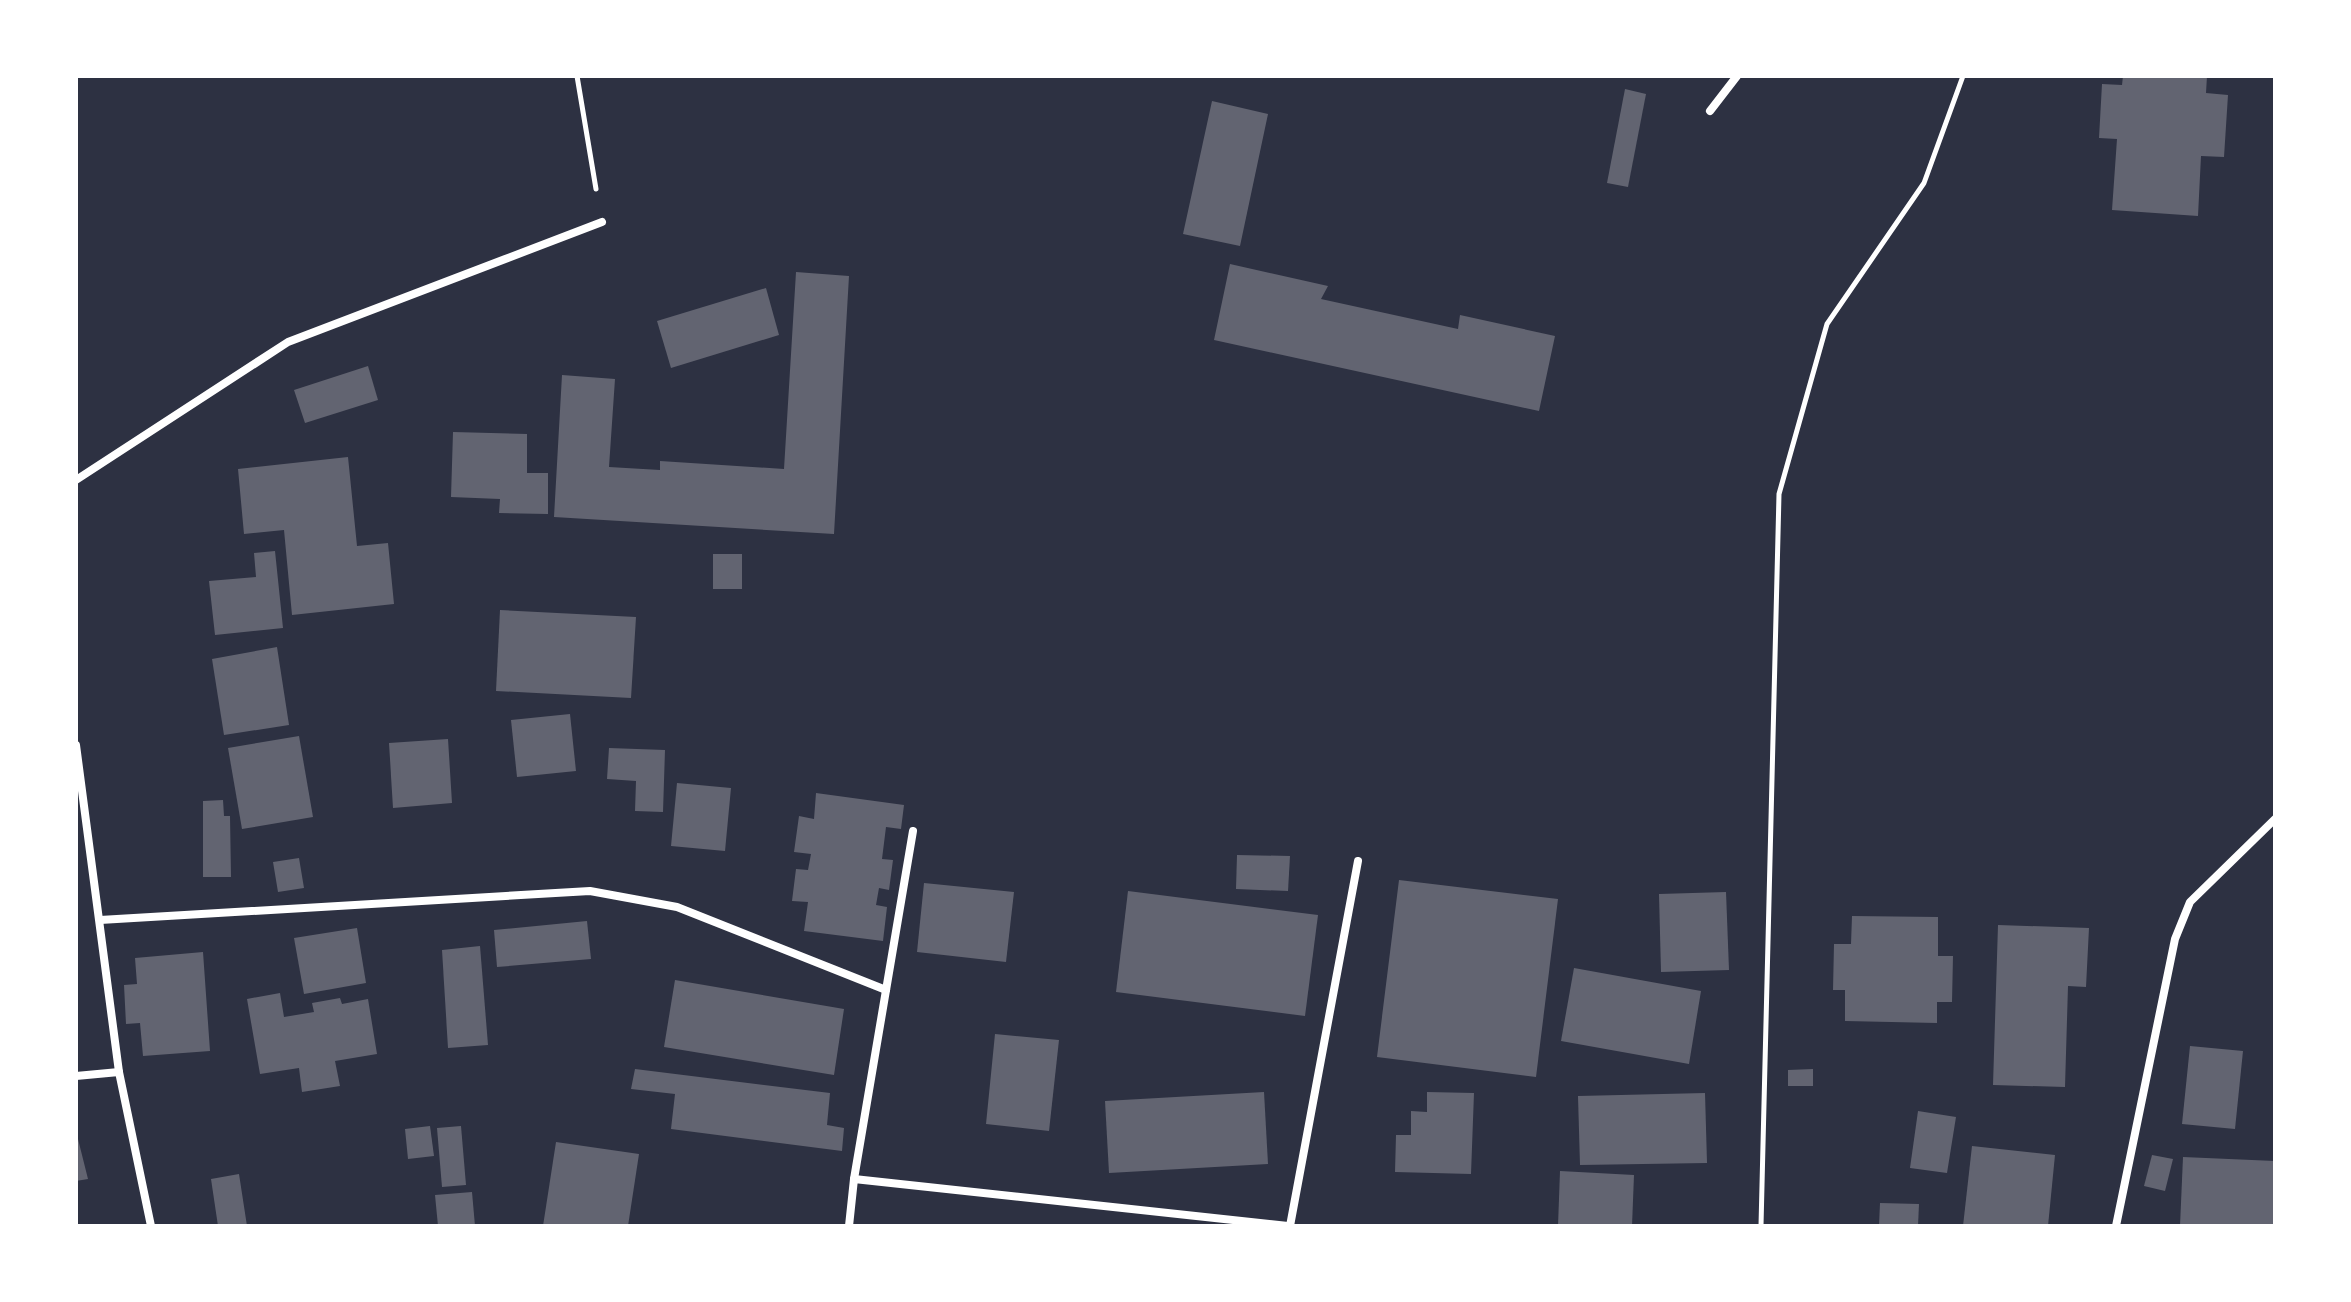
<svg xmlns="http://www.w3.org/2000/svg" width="2351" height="1302" font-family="'Asap Condensed',sans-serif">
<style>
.building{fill:#626471}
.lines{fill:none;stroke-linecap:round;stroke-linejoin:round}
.path{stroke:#fff;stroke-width:5}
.minor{stroke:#fff;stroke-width:8}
</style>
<rect width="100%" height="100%" fill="#2d3142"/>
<g class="building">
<path d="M2123,76H2207L2206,93L2228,95L2224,157L2201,156L2198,216L2112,210L2117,139L2099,138L2102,84L2122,85Z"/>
<path d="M1625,89L1646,94L1628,187L1607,183Z"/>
<path d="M1212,101L1268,114L1240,246L1183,234Z"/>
<path d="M1230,264L1328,286L1321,299L1458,329L1460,315L1555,336L1539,411L1214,340Z"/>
<path d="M796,272L849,276L834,534L554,517L562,375L615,379L609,467L660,470V461L784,469Z"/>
<path d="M766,288L779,335L671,368L657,321Z"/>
<path d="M368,366L378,400L305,423L294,390Z"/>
<path d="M453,432L527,434V473H548V514L499,513L500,499L451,497Z"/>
<path d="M348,457L357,546L388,543L394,604L292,615L284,530L244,534L238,469Z"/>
<path d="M275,551L283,628L215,635L209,581L256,577L254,553Z"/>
<rect x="713" y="554" width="29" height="35"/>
<path d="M500,610L636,617L631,698L496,691Z"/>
<path d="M277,647L289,725L224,735L212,659Z"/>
<path d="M570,714L576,771L517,777L511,720Z"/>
<path d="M299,736L313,817L242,829L228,748Z"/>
<path d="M448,739L452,803L393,808L389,743Z"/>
<path d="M609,748L665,750L663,812L635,811L636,781L607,779Z"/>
<path d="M677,783L731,788L725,851L671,846Z"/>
<path d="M816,793L904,805L901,829L886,827L882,859L893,860L889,890L879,888L876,905L887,907L883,941L804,931L808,902L792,901L796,869L808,870L811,854L794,852L799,816L814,819Z"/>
<path d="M223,800L224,816H230L231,877H203V801Z"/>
<path d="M1237,855L1290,856L1288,891L1236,889Z"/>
<path d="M299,858L304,888L278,892L273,862Z"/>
<path d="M1399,880L1558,899L1536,1077L1377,1057Z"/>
<path d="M924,883L1014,892L1006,962L917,952Z"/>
<path d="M1128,891L1318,915L1305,1016L1116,992Z"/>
<path d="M1726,892L1729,970L1661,972L1659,894Z"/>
<path d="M1852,916L1938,917V956H1953L1952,1002H1937V1023L1845,1021V990H1833L1834,944H1851Z"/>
<path d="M587,921L591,959L497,967L494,930Z"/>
<path d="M1998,925L2089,928L2086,987L2068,986L2065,1087L1993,1085Z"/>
<path d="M357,928L366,983L304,994L294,938Z"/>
<path d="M480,946L488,1045L448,1048L442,950Z"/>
<path d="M203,952L210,1051L143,1056L140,1023L126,1024L124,985L137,984L135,958Z"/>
<path d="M1574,968L1701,991L1689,1064L1561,1041Z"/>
<path d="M675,980L844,1009L834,1075L664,1047Z"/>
<path d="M280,993L284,1017L314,1012L312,1003L340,998L342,1004L368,999L377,1054L335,1061L340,1086L302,1092L299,1068L260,1074L247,999Z"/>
<path d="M995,1034L1059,1040L1049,1131L986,1124Z"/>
<path d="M2190,1046L2243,1051L2235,1129L2182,1124Z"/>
<path d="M635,1069L830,1093L827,1125L844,1128L842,1151L671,1129L675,1094L631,1089Z"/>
<path d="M1813,1069V1086H1788V1070Z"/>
<path d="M1264,1092L1268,1164L1109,1173L1105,1101Z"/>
<path d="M1427,1092L1474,1093L1471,1174L1395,1172L1396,1135H1411V1111L1427,1112Z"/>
<path d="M1705,1093L1707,1163L1580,1165L1578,1096Z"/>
<path d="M1918,1111L1956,1117L1947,1173L1910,1168Z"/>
<path d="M430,1126L434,1156L408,1159L405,1129Z"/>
<path d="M461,1126L466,1185L442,1187L437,1128Z"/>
<path d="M76,1131L88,1179L76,1181Z"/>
<path d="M556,1142L639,1154L628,1226H543Z"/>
<path d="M1972,1146L2055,1155L2048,1226H1963Z"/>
<path d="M2152,1155L2173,1159L2165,1191L2144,1186Z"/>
<path d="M2183,1157L2275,1161V1226H2180Z"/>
<path d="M1560,1171L1634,1175L1632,1226H1558Z"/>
<path d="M239,1174L247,1226H218L211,1179Z"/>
<path d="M472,1192L475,1226H438L435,1195Z"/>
<path d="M1880,1203L1919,1204L1918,1226H1879Z"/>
</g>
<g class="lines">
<g class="path">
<path d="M577,76L596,189"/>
<path d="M1761,1226L1779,494L1827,324L1924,183L1963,76"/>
</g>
<g class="minor">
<path d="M1710,111L1737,76"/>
<path d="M76,480L288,342L602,222"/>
<path d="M76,745L119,1072L151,1226"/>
<path d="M100,920L590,891L677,907L886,990"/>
<path d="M76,1076L119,1072"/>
<path d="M854,1179L913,831"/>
<path d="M849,1226L854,1179L1288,1226"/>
<path d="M1290,1226L1358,861"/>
<path d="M2116,1226L2175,939L2190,902L2275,819"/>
</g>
</g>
<rect width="2351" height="1302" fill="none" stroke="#ffffff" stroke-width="156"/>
</svg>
